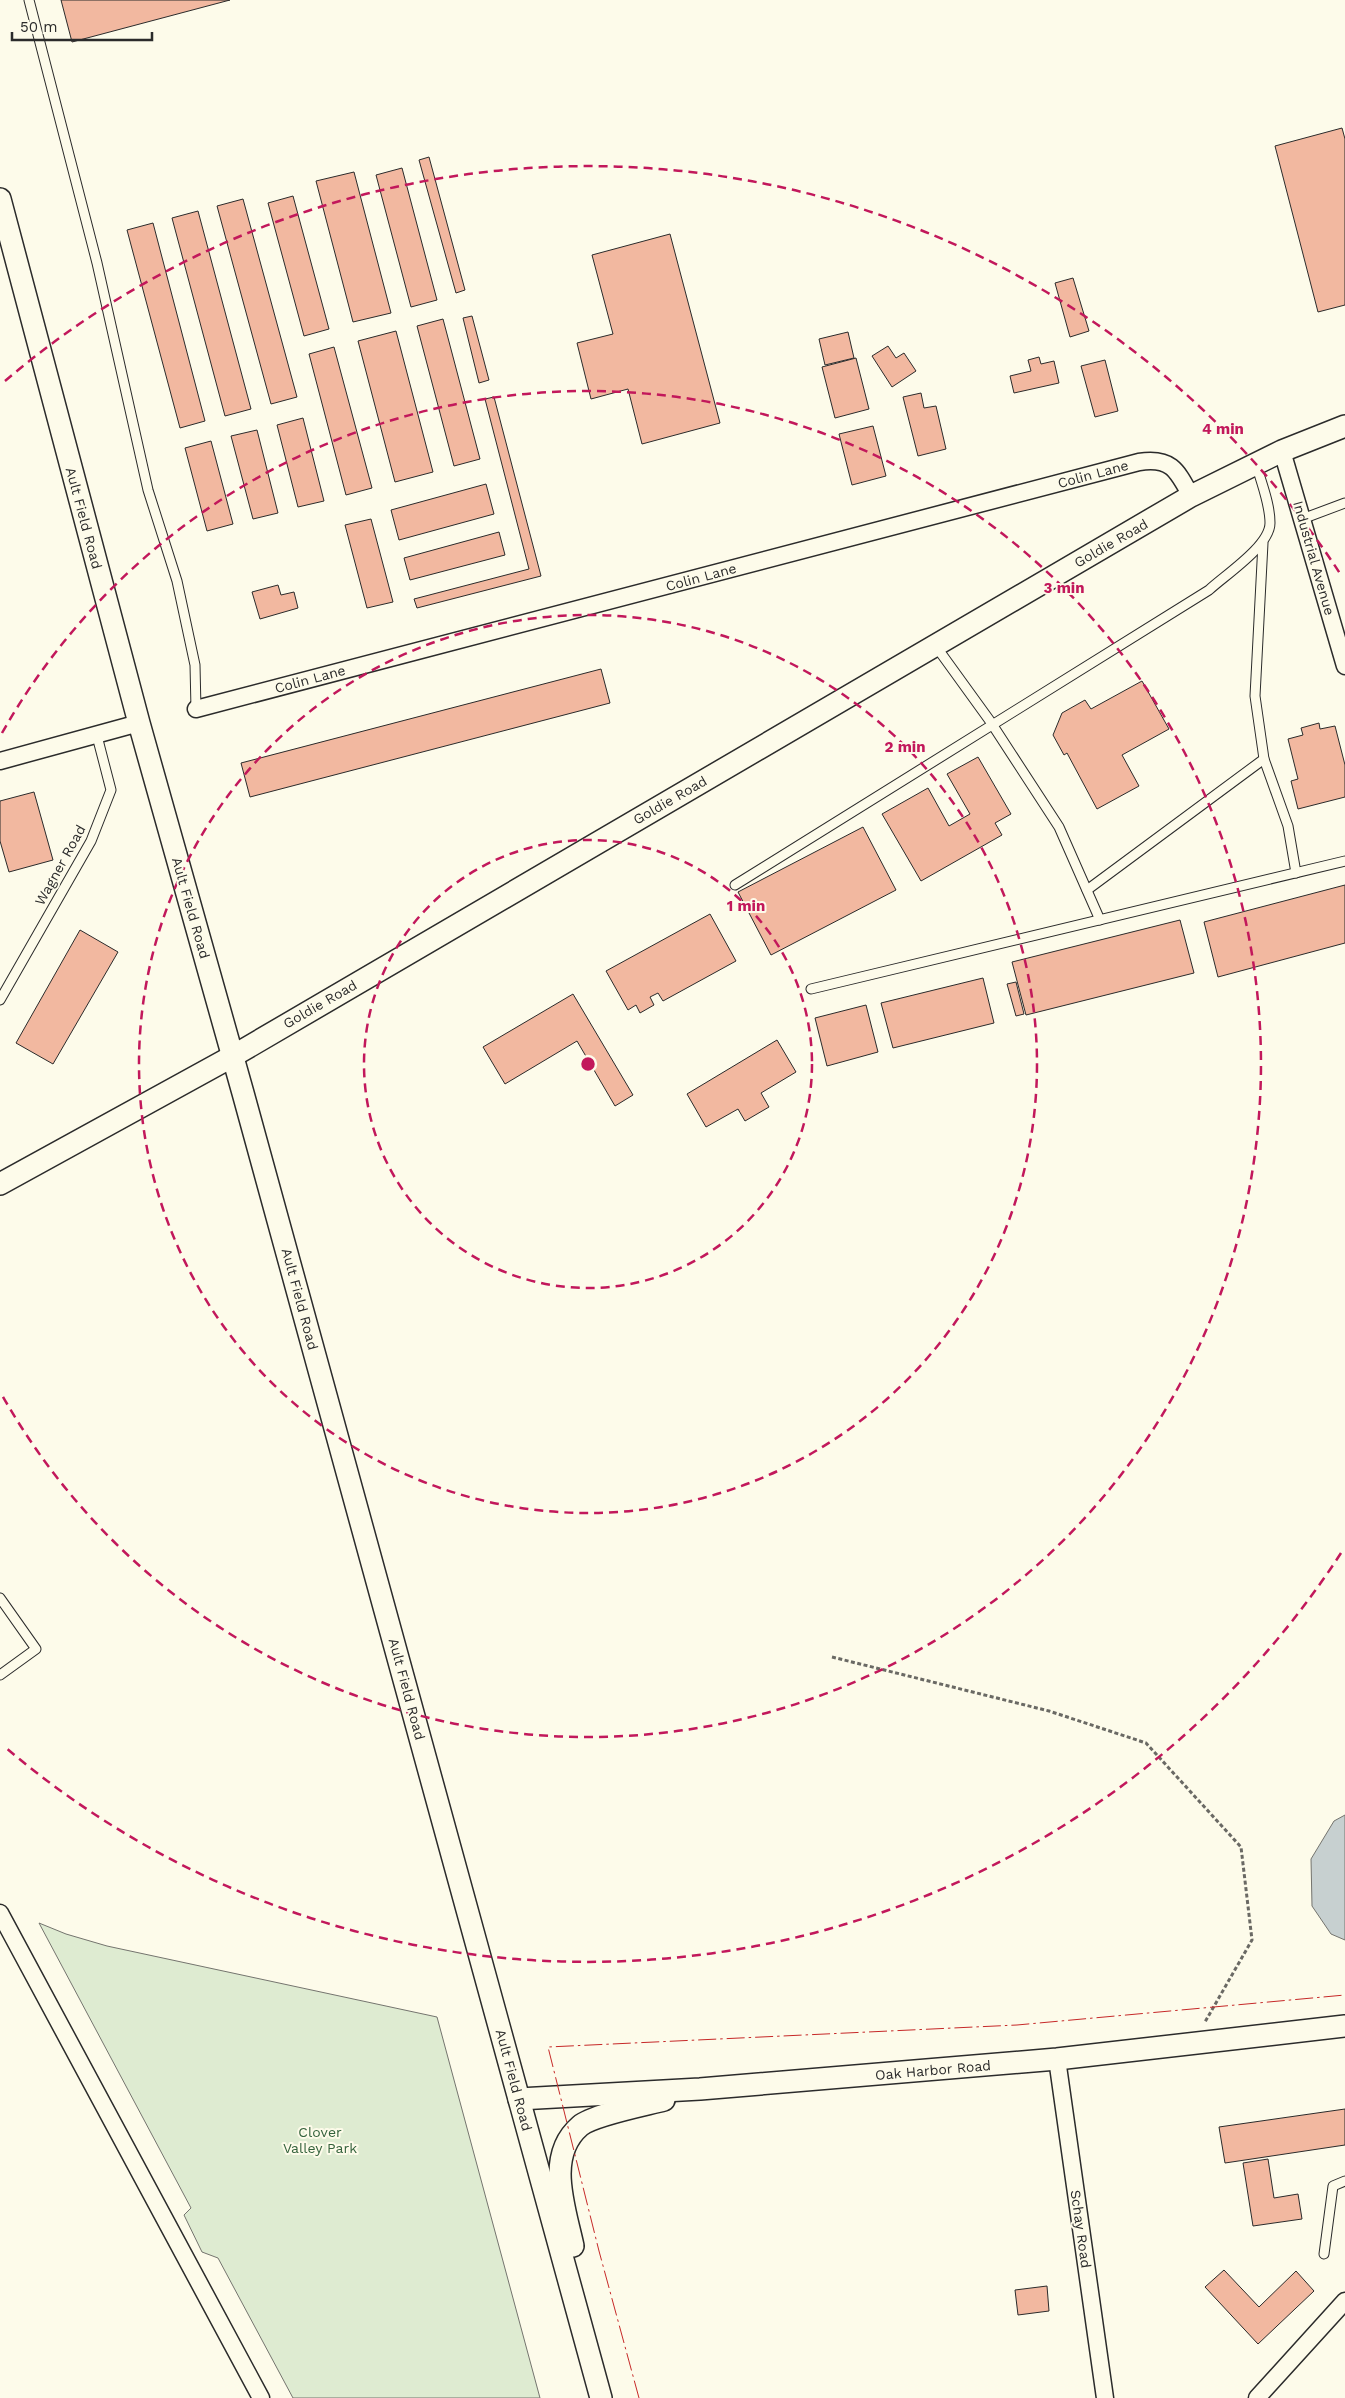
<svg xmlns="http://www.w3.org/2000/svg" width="1345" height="2398" font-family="'Work Sans',sans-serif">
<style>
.green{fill:#deebd1;stroke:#74746e}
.water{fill:#c7d0d0;stroke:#74746e}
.building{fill:#f2b8a0;stroke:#2b2b2b}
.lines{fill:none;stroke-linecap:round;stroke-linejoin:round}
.service-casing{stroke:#2b2b2b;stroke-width:11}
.minor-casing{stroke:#2b2b2b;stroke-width:19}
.tertiary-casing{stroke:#2b2b2b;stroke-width:24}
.path{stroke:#6a6964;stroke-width:3;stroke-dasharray:4 2.5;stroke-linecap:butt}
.service{stroke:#fdfbea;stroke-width:9}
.minor{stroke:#fdfbea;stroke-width:16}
.tertiary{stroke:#fdfbea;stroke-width:21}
.power{stroke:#c62828;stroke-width:1;stroke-dasharray:18 4 2.5 4;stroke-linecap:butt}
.ring{fill:none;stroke:#c2185b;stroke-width:2.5;stroke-dasharray:9 6}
.labels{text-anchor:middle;stroke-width:4;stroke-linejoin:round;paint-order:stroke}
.street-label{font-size:14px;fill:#2b2b2b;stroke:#fdfbea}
.park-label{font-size:14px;fill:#34623c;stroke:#fdfbea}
.centre{fill:#c2185b;stroke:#fdfbea;stroke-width:2.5}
.ring-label{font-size:15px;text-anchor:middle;font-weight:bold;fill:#c2185b;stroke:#fdfbea;stroke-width:4;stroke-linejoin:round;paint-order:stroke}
</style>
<rect width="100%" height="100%" fill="#fdfbea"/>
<path class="green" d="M39,1923L66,1934L107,1946L437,2017L540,2398H293L218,2258L202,2252L184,2215L191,2208Z"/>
<path class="water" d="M1345,1815V1940L1331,1934L1312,1906L1311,1859L1334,1821Z"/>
<g class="building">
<path d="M61,0H230L72,42Z"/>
<path d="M1342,128L1345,139V305L1318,312L1275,146Z"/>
<path d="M429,157L465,290L456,293L419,160Z"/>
<path d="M402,168L437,300L411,307L376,175Z"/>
<path d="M354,172L391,313L353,322L316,181Z"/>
<path d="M293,196L329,329L304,336L268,203Z"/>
<path d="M243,199L297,397L271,404L217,206Z"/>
<path d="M198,211L251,409L225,416L172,218Z"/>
<path d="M153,223L205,421L180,428L127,230Z"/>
<path d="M670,234L720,423L642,444L628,389L591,399L577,343L613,334L592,255Z"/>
<path d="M1073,278L1089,331L1070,337L1055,283Z"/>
<path d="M472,316L489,380L479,383L463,318Z"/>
<path d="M443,319L480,459L454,466L417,326Z"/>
<path d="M396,331L433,472L395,482L358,341Z"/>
<path d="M848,332L854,358L825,365L819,339Z"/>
<path d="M888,346L896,358L904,353L916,371L892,387L872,356Z"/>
<path d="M334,347L372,488L346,495L309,354Z"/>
<path d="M1039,357L1041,364L1054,361L1059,383L1014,393L1010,376L1031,371L1028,360Z"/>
<path d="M856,358L869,409L835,418L822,367Z"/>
<path d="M1105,360L1118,411L1095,417L1081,366Z"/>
<path d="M921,393L924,408L936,406L946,449L918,456L903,397Z"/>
<path d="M494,397L541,576L417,608L414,599L529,569L485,399Z"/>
<path d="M303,418L324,501L298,507L277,425Z"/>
<path d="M873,426L886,476L852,485L839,434Z"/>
<path d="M257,430L278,513L253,519L231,436Z"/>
<path d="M211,441L233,524L207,531L185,448Z"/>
<path d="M486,484L494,514L399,540L391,510Z"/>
<path d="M371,519L393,602L367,608L345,525Z"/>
<path d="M499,532L505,555L410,580L404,558Z"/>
<path d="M278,585L281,595L294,592L298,608L260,619L252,592Z"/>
<path d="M601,669L610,703L250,797L241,763Z"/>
<path d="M1142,681L1169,729L1122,755L1139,786L1097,809L1067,753L1064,755L1053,735L1062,713L1085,700L1091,709Z"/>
<path d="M1319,723L1320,729L1335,726L1345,765V797L1298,809L1291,781L1298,779L1288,739L1303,735L1301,728Z"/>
<path d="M978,757L1011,814L995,823L1002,835L921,881L882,814L928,788L949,826L970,814L947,774Z"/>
<path d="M34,792L53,860L9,872L0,841V801Z"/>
<path d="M863,827L896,890L771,955L738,892Z"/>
<path d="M1345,885V943L1218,977L1204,922Z"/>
<path d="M710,914L736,961L663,1001L658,993L650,997L654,1005L640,1013L636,1005L628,1010L606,971Z"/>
<path d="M1180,920L1194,973L1026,1015L1012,962Z"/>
<path d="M80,930L118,952L53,1064L16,1043Z"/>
<path d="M983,978L994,1023L893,1048L881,1003Z"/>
<path d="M1016,982L1024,1014L1016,1016L1007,984Z"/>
<path d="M573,994L633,1095L615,1106L577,1041L505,1084L483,1047Z"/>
<path d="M866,1005L878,1052L827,1066L815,1018Z"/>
<path d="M777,1040L796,1072L761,1093L769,1107L745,1121L738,1109L706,1127L687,1094Z"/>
<path d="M1345,2109V2145L1225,2163L1219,2127Z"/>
<path d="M1268,2159L1274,2198L1298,2194L1302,2219L1253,2226L1243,2163Z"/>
<path d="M1224,2270L1259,2307L1296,2271L1314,2291L1258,2344L1205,2287Z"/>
<path d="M1047,2286L1049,2311L1018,2315L1015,2290Z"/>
</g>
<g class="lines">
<defs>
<g id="service">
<path d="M29,0L97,263L148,490L177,581L195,665L196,709"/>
<path d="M1302,519L1345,503"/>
<path d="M1263,543L1255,696L1264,759L1288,826L1296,873"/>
<path d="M935,645L990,721L1059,827L1100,920"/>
<path d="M735,885L1209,590C1225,575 1270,546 1270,523C1270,503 1261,483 1256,463"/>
<path d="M1087,890L1264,759"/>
<path d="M811,989L1345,861"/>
<path d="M0,1000L91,841L111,790L97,736"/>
<path d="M0,1598L36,1649L0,1675"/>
<path d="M1324,2254L1333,2186L1345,2181"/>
</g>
<g id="minor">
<path d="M1282,451L1345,666"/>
<path d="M196,709L1139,462C1171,457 1177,470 1191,496"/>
<path d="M0,761L139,723"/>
<path d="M0,1913L261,2398"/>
<path d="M1057,2059L1105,2398"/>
<path d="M1257,2398L1345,2301"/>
</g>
<g id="tertiary">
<path d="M0,199L139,723L243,1093L601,2398"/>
<path d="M0,1184L233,1056L1191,496L1282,451L1345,426"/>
<path d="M519,2099L700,2089L1057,2059L1345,2026"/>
<path d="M573,2246C565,2208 545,2156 580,2126C593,2115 645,2105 664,2100"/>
</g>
</defs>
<use href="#service" class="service-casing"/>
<use href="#minor" class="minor-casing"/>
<use href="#tertiary" class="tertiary-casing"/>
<path class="path" d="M832,1657L1049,1711L1146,1743L1241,1847L1252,1940L1205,2022"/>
<use href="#service" class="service"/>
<use href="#minor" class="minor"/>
<use href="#tertiary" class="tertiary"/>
<path class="power" d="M639,2398L599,2251L548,2047L1017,2025L1345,1995"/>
</g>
<g class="ring">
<circle cx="588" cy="1064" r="224"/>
<circle cx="588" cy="1064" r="449"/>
<path d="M2 733A673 673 0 1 1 2 1395"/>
<path d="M1341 1553A898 898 0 0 1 5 1747M5 381A898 898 0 0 1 1341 575"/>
</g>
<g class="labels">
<g class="street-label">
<text transform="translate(1093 474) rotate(-15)" y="5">Colin Lane</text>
<text transform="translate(84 518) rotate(75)" y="5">Ault Field Road</text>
<text transform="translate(1111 543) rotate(-30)" y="5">Goldie Road</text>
<text transform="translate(1314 558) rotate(74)" y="5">Industrial Avenue</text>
<text transform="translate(701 577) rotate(-15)" y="5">Colin Lane</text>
<text transform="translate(310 679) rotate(-15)" y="5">Colin Lane</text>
<text transform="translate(670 800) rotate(-30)" y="5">Goldie Road</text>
<text transform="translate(60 865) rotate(-61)" y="5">Wagner Road</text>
<text transform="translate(191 908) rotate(74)" y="5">Ault Field Road</text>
<text transform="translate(320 1004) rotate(-30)" y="5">Goldie Road</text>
<text transform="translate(300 1299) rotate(75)" y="5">Ault Field Road</text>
<text transform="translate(407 1689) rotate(75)" y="5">Ault Field Road</text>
<text transform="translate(933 2070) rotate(-5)" y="5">Oak Harbor Road</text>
<text transform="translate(514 2080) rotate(75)" y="5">Ault Field Road</text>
<text transform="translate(1081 2229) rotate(82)" y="5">Schay Road</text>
</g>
<g class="park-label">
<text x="320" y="2137">Clover<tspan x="320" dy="16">Valley Park</tspan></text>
</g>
</g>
<circle cx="588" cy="1064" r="8" class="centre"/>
<g class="ring-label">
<text x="1223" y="434">4 min</text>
<text x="1064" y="593">3 min</text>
<text x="905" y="752">2 min</text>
<text x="746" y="911">1 min</text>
</g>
<path d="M12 32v8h140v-8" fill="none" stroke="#2b2b2b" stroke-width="2.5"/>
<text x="20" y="32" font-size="15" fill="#2b2b2b" stroke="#fdfbea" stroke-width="4" paint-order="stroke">50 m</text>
</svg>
